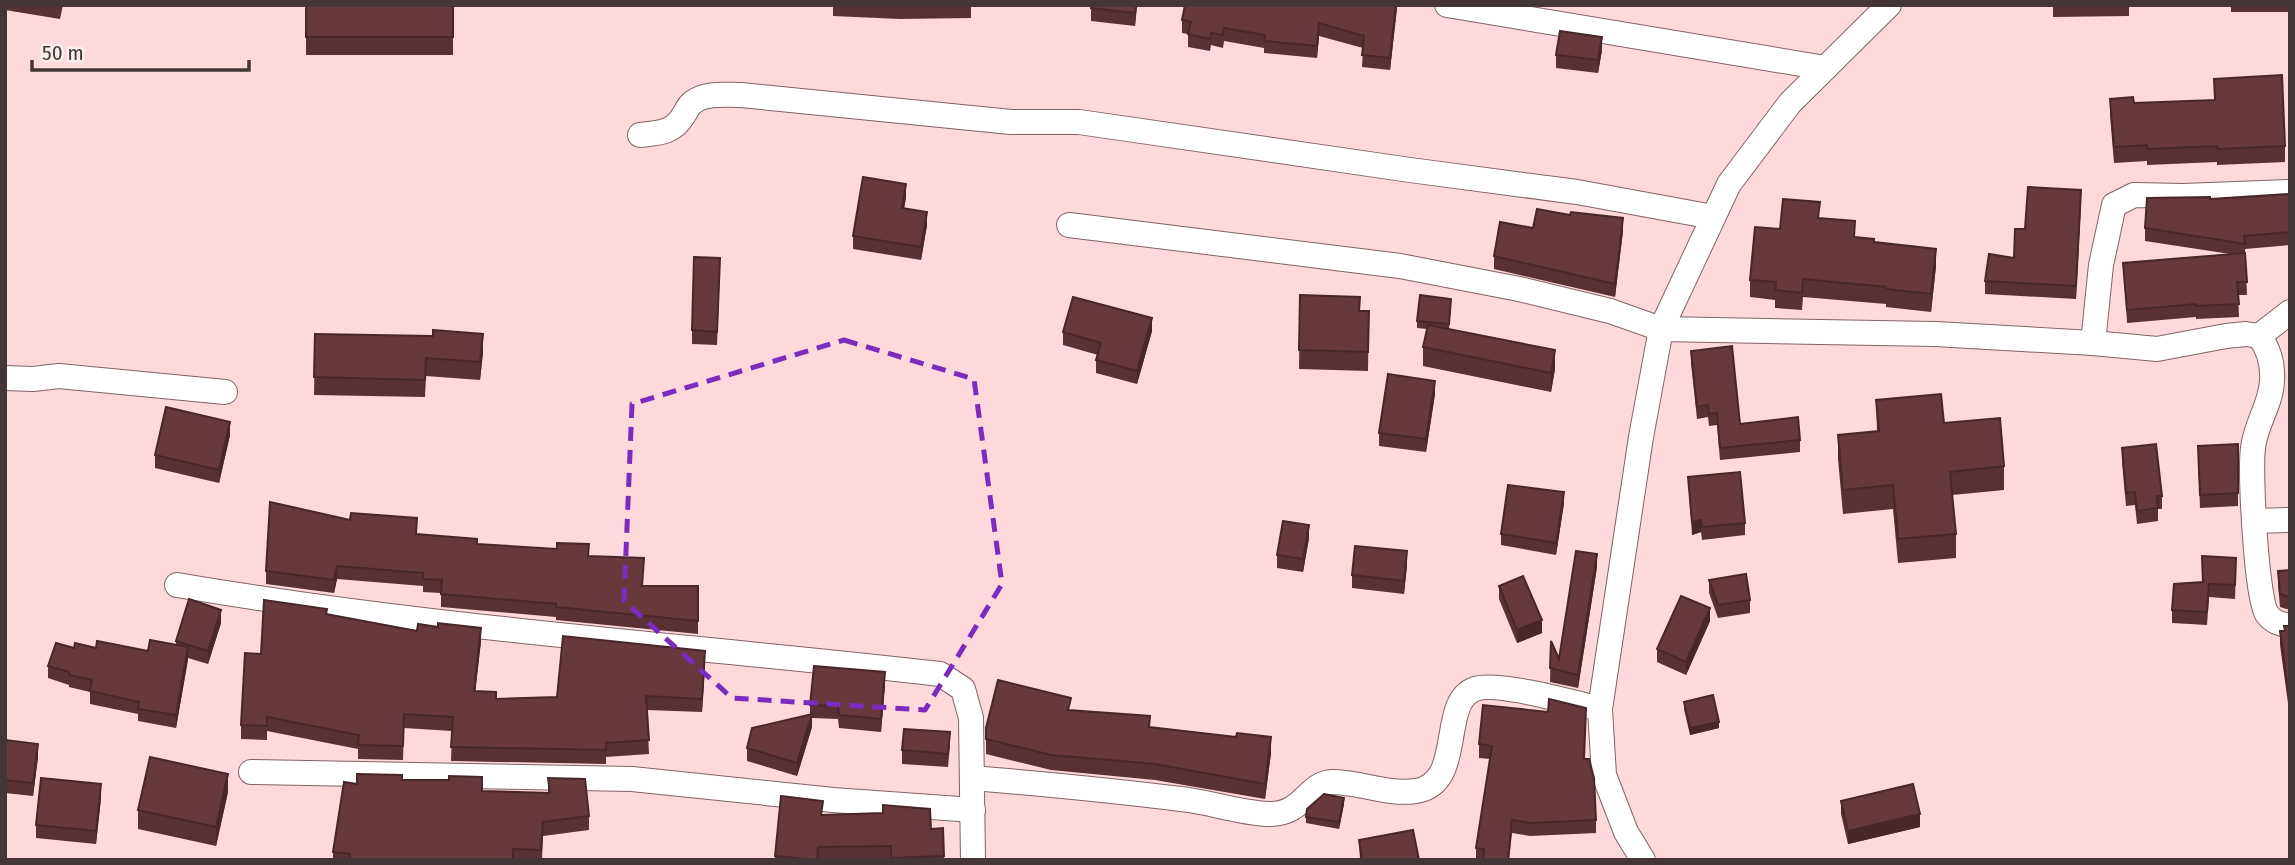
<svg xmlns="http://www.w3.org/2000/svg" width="2295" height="865" font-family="'Fira Sans Condensed',sans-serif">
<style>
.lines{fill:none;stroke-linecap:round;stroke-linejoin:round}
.minor-casing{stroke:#826264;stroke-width:26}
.minor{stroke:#fff;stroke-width:24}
.wall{fill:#593034}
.shaded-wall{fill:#48272a}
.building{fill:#67383c;stroke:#48272a;stroke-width:2}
.marked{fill:none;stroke:#7b2cbf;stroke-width:5;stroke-dasharray:14 9;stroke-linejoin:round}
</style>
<rect width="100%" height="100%" fill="#fed9db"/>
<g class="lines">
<defs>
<g id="minor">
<path d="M1447,5L1825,68"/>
<path d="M640,135C658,133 673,133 683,116C686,112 688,106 692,103C705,92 726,95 741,95L1011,122H1079L1410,170L1577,192L1713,217"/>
<path d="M1069,225L1400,266L1519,289L1610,311L1661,329L1935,334L2093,343L2157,349L2226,336L2246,334L2259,336C2269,349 2273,365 2272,381C2271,405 2255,425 2253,448C2250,471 2256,598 2267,614C2272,621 2281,625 2290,625"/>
<path d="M2259,336L2290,312"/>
<path d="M2093,343L2101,265L2114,205L2134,195L2183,196L2290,192"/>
<path d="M5,378L33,379L59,376L225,392"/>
<path d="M2254,521L2290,520"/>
<path d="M177,585C429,628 685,645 940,674L963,689L971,718L973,860"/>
<path d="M251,772L632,779L833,800L973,810"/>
<path d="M973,778C1045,784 1117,791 1189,800C1215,804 1242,813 1268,814C1304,815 1307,783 1332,782C1360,782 1386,795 1416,791C1466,783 1438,702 1475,689C1495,681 1576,703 1600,709"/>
<path d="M1643,860L1626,832L1604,775L1600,709L1641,437L1661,329L1729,184L1790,103L1889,5"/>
</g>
</defs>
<use href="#minor" class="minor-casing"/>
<use href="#minor" class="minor"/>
</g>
<g class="wall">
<path d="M5,5H63L60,19L5,10Z"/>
<rect x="306" y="5" width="147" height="50"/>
<path d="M833,5H971V18L900,19L833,16Z"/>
<path d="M1091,5H1137L1135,26L1091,21Z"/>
<path d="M1397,5L1390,70L1362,67L1363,48L1319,36L1317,58L1264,53V48L1224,41L1223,48L1211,45L1210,51L1188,47V34L1182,33V20Z"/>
<path d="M2053,5H2129V16L2053,17Z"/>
<rect x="2231" y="5" width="59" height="7"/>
<path d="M1602,50L1598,73L1556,68V55Z"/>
<path d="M2214,79L2285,146V162L2217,165V162L2147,165V161L2114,163L2110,115V99L2134,103L2215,100Z"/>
<path d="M2290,194V245L2245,249L2247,295H2238L2239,317L2196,319V317L2127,323L2123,263L2230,254L2145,241V228L2210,199Z"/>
<path d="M906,197L904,209L927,225L921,260L853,249V236Z"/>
<path d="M2081,202L2076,299L1985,294V281L2014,258L2025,229Z"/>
<path d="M1570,215L1623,231L1615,297L1494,269V256L1533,228Z"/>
<path d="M1820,218L1855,237L1874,242L1936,266L1931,312L1886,307V304L1803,297L1802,310L1775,308V300L1750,297V280L1780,229Z"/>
<path d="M720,271L717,345L692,344V330Z"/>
<path d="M1300,295L1360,311H1369L1368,371L1299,369Z"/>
<path d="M1451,305L1449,329L1555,369L1551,392L1423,366V347L1427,329L1417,328V321Z"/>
<path d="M1152,331L1137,384L1096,373V360L1098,355L1063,345V332Z"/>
<path d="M315,334L483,352L480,380L426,376L425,397L314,395Z"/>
<path d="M1691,351L1740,424L1800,440V452L1720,460L1717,425L1709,426L1708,417L1697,419L1691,363Z"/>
<path d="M1435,394L1426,452L1379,446V433Z"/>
<path d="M1876,400L1944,423L2004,466V490L1952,495L1956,534V558L1898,563L1893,509L1843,514L1838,459V435L1877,431Z"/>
<path d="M230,435L219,483L155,468V455Z"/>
<path d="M2238,444V506L2200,508L2198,459Z"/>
<path d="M2122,448L2162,496V509H2158V521L2137,524L2135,505L2126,506L2122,461Z"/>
<path d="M1688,477L1745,523V535L1702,540L1701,532L1692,535Z"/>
<path d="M1564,503L1556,555L1501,545V534Z"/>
<path d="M417,534L477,544L589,556L643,586H698V634L556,620V617L441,607V593L423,592V586L337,579L334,593L266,584V571Z"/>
<path d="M1309,538L1303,572L1277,568V555Z"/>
<path d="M1407,565L1404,594L1352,588V575Z"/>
<path d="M1597,567L1578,688L1550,682L1551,641L1559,659Z"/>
<path d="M2290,570V610L2280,607L2278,584V571Z"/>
<path d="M2236,571L2235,599L2209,597L2207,625L2172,623V610L2203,582Z"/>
<path d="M1709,580L1750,600V613L1718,618L1709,593Z"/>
<path d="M1499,586L1542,633L1517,643L1499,599Z"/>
<path d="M327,615L481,641L475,691L496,699L557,697L705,665L702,712L647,710L649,754L606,757V764L451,761L452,731L404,728L403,760L358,759V749L267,731V740L241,739V725L261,654Z"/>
<path d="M1710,621L1686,675L1657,662V649Z"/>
<path d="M221,623L208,664L188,658L176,728L138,721V714L90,704V692L69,687V685L48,678V666L74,648H96L148,651L176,645V641Z"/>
<path d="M2290,626V718L2280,645V631H2284Z"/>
<path d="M885,685L881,732L839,728L838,719L812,718V727L797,776L747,761V748L810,715V705Z"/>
<path d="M1684,702L1719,728L1690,735L1684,709Z"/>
<path d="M1483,705L1585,759L1596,820V833L1530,836L1512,833L1509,860H1476V848L1490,759L1479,758V744Z"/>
<path d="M1071,710L1271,753L1265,799L1155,780L1051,770L986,754V728Z"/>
<path d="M5,740L38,757L33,796L5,793Z"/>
<path d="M950,745L948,767L902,764V750Z"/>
<path d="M548,778L589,816V830L543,836L542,860H333V852L357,784L402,780L482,791L548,793Z"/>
<path d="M228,792L216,846L138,829V810Z"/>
<path d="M101,798L96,844L36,838V825Z"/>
<path d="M1841,801L1920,827L1848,844L1841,814Z"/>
<path d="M1344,804L1339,829L1306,823V817Z"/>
<path d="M823,815L931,829L943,828L944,860H775V856Z"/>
<path d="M1359,840L1419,860H1360Z"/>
</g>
<g class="shaded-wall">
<path d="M1136,5H1137L1135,26V13Z"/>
<path d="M1396,5H1397V9L1390,70V58Z"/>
<path d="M1319,23V36L1317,58V46Z"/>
<path d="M1602,37V50L1598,73V60Z"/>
<path d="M906,184V197L902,221V208Z"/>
<path d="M2081,190V202L2076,299V286Z"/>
<path d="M927,212V225L921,260V247Z"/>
<path d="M1623,218V231L1615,297V284Z"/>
<path d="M1936,249V266L1931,312V294Z"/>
<path d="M1152,318V331L1137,384V371Z"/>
<path d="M483,334V352L480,380V362Z"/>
<path d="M1555,350V369L1551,392V373Z"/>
<path d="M1435,381V394L1426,452V439Z"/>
<path d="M230,422V435L219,483V470Z"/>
<path d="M1564,492V503L1556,555V543Z"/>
<path d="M1701,520V532L1692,535V522Z"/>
<path d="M1309,525V538L1303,572V559Z"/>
<path d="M1407,551V565L1404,594V581Z"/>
<path d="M1597,554V567L1578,688V675Z"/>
<path d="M337,566V579L334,593V580Z"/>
<path d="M1710,608V621L1686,675V662Z"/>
<path d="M221,610V623L208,664V651Z"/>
<path d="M1542,620V633L1517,643V630Z"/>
<path d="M481,628V641L474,704V691Z"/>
<path d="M188,647V660L176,728V715Z"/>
<path d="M705,651V665L702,712V699Z"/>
<path d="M885,672V685L881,732V719Z"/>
<path d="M812,714V727L797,776V763Z"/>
<path d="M1719,722V728L1690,735V728Z"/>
<path d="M1271,737V753L1265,799V784Z"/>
<path d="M38,744V757L33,796V783Z"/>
<path d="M228,774V792L216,846V827Z"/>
<path d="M101,784V798L96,844V831Z"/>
<path d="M1344,798V804L1339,829V822Z"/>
<path d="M1920,814V827L1848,844V831Z"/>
</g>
<g class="building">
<rect x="306" y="5" width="147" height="32"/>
<path d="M1091,5H1136L1135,13L1091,8Z"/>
<path d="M1185,5H1396L1390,58L1362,55L1364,36L1319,23L1317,46L1264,41L1265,35L1224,28L1223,35L1211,33L1210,39L1188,34L1191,22L1182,20Z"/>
<path d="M1560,31L1602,37L1598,60L1556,55Z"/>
<path d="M2282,75L2285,146L2217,149V146L2147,149V145L2114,147L2110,99L2133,97L2134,103L2215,100L2214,79Z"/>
<path d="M863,177L906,184L902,208L927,212L921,247L853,236Z"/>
<path d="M2028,187L2081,190L2076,286L1985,281L1989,254L2014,258L2015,229H2025Z"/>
<path d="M2290,194V232L2244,236L2245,244L2145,228L2147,198L2210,197V199Z"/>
<path d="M1783,199L1820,202L1818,218L1855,221L1854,237L1874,239V242L1936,249L1931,294L1886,289V287L1803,279L1802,293L1775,290L1776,282L1750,280L1755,227L1780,229Z"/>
<path d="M1537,209L1570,215L1571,212L1623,218L1615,284L1494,256L1500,222L1533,228Z"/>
<path d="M2245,253L2247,282H2237L2239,304L2196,306V304L2127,310L2123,263Z"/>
<path d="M694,257L720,258L717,332L692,330Z"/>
<path d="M1300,295L1360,297L1359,311H1369L1368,352L1299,350Z"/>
<path d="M1420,295L1451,299L1449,324L1417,321Z"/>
<path d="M1073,297L1152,318L1137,371L1096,360L1101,343L1063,332Z"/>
<path d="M1428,325L1555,350L1551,373L1423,347Z"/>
<path d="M433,330L483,334L480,362L426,358L425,380L314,377L315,334L433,336Z"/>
<path d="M1732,346L1740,424L1798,417L1800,440L1720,448L1717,413L1709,414L1708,405L1697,407L1691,351Z"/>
<path d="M1388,374L1435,381L1426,439L1379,433Z"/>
<path d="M1941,394L1944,423L2000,418L2004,466L1950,472L1956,534L1898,539L1893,485L1843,490L1838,435L1879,431L1876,400Z"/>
<path d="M166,407L230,422L219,470L155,455Z"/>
<path d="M2156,444L2162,496H2157L2158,508L2137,511L2135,492L2126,493L2122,448Z"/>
<path d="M2238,444V493L2200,495L2198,446Z"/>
<path d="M1740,472L1745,523L1702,527L1701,520L1692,522L1688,477Z"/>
<path d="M1508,485L1564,492L1556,543L1501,534Z"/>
<path d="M270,502L350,520L351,513L417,518L416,534L477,539V544L557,549V543L589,544L588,556L644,558L642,586H698V621L556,607V604L441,594L442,580L423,579V573L337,566L334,580L266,571Z"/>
<path d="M1283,521L1309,525L1303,559L1277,555Z"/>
<path d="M1355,546L1407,551L1404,581L1352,575Z"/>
<path d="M1576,551L1597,554L1578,675L1550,668L1551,641L1559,659Z"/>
<path d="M2202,556L2236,558L2235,585L2209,584L2207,612L2172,610L2174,584L2203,582Z"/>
<path d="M2290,570V597L2280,594L2278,571Z"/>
<path d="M1746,574L1750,600L1718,605L1709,580Z"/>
<path d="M1523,576L1542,620L1517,630L1499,586Z"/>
<path d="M1681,596L1710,608L1686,662L1657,649Z"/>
<path d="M189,599L221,610L208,651L176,641Z"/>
<path d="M264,600L327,609L326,614L417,631L418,624L438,627V623L481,628L474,691L496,692V699L557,697L563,636L705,651L702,699L646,696L649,740L606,743V750L451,747L453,717L404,714L403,746L358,745L359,735L267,717V726L241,725L245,653L261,654Z"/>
<path d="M2284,626H2290V705L2280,631H2285Z"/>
<path d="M150,640L188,647L176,715L138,709L139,702L90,691L92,680L69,675V672L48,666L56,643L74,648L75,643L96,648L97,641L148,651Z"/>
<path d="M814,666L885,672L881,719L839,715L838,706L810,705Z"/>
<path d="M998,680L1071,698L1068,710L1150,716L1149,727L1236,737L1237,733L1271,737L1265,784L1155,764L1051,755L986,739V728Z"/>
<path d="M1713,695L1719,722L1690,728L1684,702Z"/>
<path d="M1549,699L1586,708L1584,759H1589L1594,778L1596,820L1530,823L1512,820L1508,860H1483L1484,849L1476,848L1492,746L1479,744L1483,705L1548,712Z"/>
<path d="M812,714L797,763L747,748L752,728Z"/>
<path d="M904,729L950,732L948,754L902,750Z"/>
<path d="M5,740L38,744L33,783L5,780Z"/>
<path d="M150,757L228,774L216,827L138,810Z"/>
<path d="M357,774L402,775V780H449V776L482,777V791L550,793L548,778L585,779L589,816L543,822L541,850L513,849V860H350V854L333,852L344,782L357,784Z"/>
<path d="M41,778L101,784L96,831L36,825Z"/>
<path d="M1913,784L1920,814L1848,831L1841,801Z"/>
<path d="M1324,794L1344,798L1339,822L1306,817L1307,809Z"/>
<path d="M781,796L823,801L821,815L883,813V805L930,809L931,829L943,828L944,856L891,858V846L818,847L817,860L775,856Z"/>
<path d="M1413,830L1419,860H1362L1359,840Z"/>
</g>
<path class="marked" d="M844,340L974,379L1002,584L925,710L732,698L624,601L632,404Z"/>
<rect width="2295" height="865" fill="none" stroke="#443536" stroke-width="14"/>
<path d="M32 60v10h217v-10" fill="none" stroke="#443536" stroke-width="3.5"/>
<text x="42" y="60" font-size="21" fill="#443536" stroke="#fceded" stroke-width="5" paint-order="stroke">50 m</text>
</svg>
